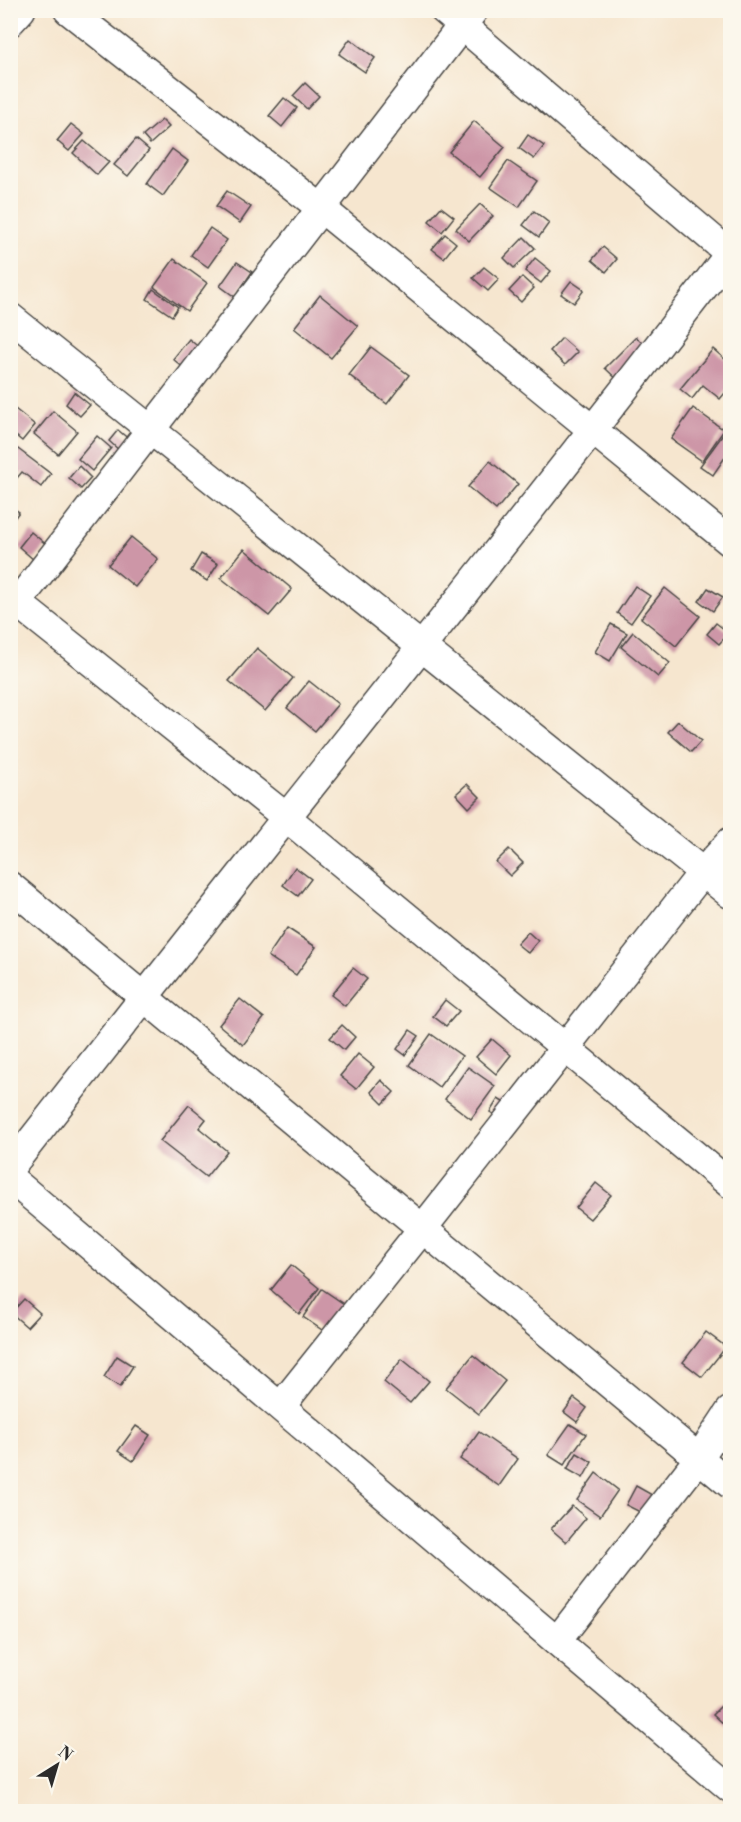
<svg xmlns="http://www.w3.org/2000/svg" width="741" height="1822" font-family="'Libre Bodoni',serif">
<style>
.building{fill:#cd96a7}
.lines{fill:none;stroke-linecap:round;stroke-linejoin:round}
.street-casing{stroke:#494744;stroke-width:31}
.street{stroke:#fff;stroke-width:28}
</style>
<rect width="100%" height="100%" fill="#fbf7ec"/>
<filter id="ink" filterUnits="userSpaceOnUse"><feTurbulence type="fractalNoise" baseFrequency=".0167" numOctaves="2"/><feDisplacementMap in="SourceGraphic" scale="12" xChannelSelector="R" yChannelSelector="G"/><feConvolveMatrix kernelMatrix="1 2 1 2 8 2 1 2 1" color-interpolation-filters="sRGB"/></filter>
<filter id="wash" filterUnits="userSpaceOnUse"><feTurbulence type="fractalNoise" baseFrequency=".008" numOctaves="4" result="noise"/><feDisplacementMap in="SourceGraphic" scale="24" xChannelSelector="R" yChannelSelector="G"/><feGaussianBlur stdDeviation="1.35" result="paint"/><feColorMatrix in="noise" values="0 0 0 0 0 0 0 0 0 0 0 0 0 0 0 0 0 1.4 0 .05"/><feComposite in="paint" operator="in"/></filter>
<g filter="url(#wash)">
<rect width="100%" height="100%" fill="#f6e6cf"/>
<g id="blocks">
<g class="building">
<path d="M350,39L375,58L365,72L339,54Z"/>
<path d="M305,83L319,96L307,109L293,96Z"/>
<path d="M284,98L297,108L282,127L269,116Z"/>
<path d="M162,120L169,127L150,144L143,136Z"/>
<path d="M474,121L505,147L480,177L449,152Z"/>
<path d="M71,124L84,134L69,151L57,141Z"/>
<path d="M528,135L544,146L534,159L519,148Z"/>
<path d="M136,139L149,150L128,176L114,165Z"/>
<path d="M84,141L109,162L97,175L73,153Z"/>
<path d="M172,149L188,161L163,196L147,184Z"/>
<path d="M508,161L537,181L519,207L490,187Z"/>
<path d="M227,191L251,207L240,223L216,206Z"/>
<path d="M480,204L493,216L469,241L456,229Z"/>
<path d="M441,207L454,217L442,232L429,221Z"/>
<path d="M534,211L549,223L539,237L523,225Z"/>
<path d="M210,228L227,240L208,267L191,255Z"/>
<path d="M445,234L456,243L444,258L432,249Z"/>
<path d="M524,237L535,248L514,268L504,258Z"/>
<path d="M603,247L617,259L606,272L592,260Z"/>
<path d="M535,258L551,271L541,283L525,271Z"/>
<path d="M174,259L207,283L187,311L154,287Z"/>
<path d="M237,262L252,272L235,297L220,286Z"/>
<path d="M484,267L499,279L488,291L473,278Z"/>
<path d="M522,277L534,288L521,302L509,291Z"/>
<path d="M571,281L584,290L574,303L561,294Z"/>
<path d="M153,289L178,307L172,316L147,299Z"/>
<path d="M320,295L358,326L331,358L294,328Z"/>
<path d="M636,337L652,353L622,384L605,368Z"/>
<path d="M562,338L578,352L565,365L550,351Z"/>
<path d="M189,339L202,350L186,370L173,359Z"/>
<path d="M371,347L409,375L387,404L349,375Z"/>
<path d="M713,349L726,360L727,358L730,361V387L720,399L703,385L692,399L680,389Z"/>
<path d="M74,392L90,405L80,416L66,404Z"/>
<path d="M10,405L35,425L22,441L10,431Z"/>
<path d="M693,408L724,430L702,461L671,439Z"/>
<path d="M53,411L77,431L58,454L34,434Z"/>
<path d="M727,429L730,431V450L713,475L700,466Z"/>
<path d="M118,430L131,441L121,452L109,441Z"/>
<path d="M97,436L111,448L92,471L78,459Z"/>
<path d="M18,449L51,474L41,487L22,472L10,486V459Z"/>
<path d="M490,461L518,484L496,510L468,487Z"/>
<path d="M79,466L91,478L81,489L69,478Z"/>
<path d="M10,506L19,512L10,524Z"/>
<path d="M31,532L47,545L34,560L19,547Z"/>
<path d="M131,537L158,559L135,587L108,565Z"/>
<path d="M244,549L292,589L269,616L221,578Z"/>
<path d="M201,554L218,564L207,581L191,571Z"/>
<path d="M635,586L650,596L631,623L617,613Z"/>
<path d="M665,588L700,616L676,646L641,618Z"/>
<path d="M708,588L723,597L713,611L699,601Z"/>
<path d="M716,623L729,633L719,644L707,634Z"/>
<path d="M611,624L627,633L610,661L595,652Z"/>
<path d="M633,632L670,663L658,677L621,647Z"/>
<path d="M257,648L293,678L265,711L229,681Z"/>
<path d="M309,681L338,704L315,731L287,708Z"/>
<path d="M678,721L701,741L691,752L668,732Z"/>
<path d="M467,784L480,797L469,808L456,794Z"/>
<path d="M509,849L523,863L510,876L496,862Z"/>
<path d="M295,867L311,879L298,896L283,885Z"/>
<path d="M287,928L316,947L296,975L268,956Z"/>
<path d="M528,932L538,941L528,953L517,944Z"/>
<path d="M353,968L367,979L345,1006L331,995Z"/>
<path d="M240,999L264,1018L243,1045L219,1025Z"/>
<path d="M445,1000L459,1011L446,1026L433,1016Z"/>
<path d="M342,1025L355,1037L344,1050L330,1038Z"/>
<path d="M410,1030L419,1036L405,1055L397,1049Z"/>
<path d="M431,1034L462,1056L439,1087L409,1065Z"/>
<path d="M492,1039L511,1055L496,1074L476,1057Z"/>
<path d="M358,1054L374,1067L356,1089L340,1076Z"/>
<path d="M468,1067L495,1086L471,1119L445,1099Z"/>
<path d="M381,1080L394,1092L383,1104L371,1092Z"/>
<path d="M498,1099L511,1107L503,1120L490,1112Z"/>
<path d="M189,1105L206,1119L199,1128L227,1151L206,1177L160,1141Z"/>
<path d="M596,1183L611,1195L590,1219L576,1208Z"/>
<path d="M291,1265L319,1288L299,1314L271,1290Z"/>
<path d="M322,1289L344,1304L325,1332L303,1317Z"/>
<path d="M24,1299L40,1313L27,1327L11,1313Z"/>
<path d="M706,1332L726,1347L702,1377L683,1362Z"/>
<path d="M473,1355L505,1381L479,1414L446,1388Z"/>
<path d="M117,1356L133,1366L120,1387L104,1377Z"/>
<path d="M402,1359L429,1381L410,1403L384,1382Z"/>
<path d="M574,1398L587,1408L577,1422L564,1412Z"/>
<path d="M570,1424L586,1434L564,1465L548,1455Z"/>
<path d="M136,1426L150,1435L133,1461L118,1451Z"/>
<path d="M479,1432L518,1459L499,1486L460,1459Z"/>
<path d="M577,1453L592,1462L583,1478L567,1469Z"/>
<path d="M596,1473L618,1490L600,1516L577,1500Z"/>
<path d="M636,1486L652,1495L642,1513L626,1505Z"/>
<path d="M572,1506L586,1518L566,1542L551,1529Z"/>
<path d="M725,1702L730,1707V1726L728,1728L713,1714Z"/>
</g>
</g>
</g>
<g filter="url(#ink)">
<use href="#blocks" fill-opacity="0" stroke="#494744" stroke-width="1.5"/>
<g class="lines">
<defs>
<g id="street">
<path d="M68,10L322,209L730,542"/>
<path d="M444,10L730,254"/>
<path d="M10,22L21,10"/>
<path d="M10,317L730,894"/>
<path d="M10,597L286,817L730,1184"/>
<path d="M10,612L474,10"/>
<path d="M10,886L730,1484"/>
<path d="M10,1168C249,861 494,560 730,253"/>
<path d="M10,1178L730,1788"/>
<path d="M281,1406L423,1228L703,872L730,842"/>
<path d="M557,1641L699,1458L730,1411"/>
</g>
</defs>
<use href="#street" class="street-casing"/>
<use href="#street" class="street"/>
</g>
</g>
<rect width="741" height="1822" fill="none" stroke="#fbf7ec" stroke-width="36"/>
<g transform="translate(57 1765) rotate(37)" stroke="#fbf7ec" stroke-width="4.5" paint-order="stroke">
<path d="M0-4.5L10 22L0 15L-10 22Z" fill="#2b2b2b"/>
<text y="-9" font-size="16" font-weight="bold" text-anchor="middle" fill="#2b2b2b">N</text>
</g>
</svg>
